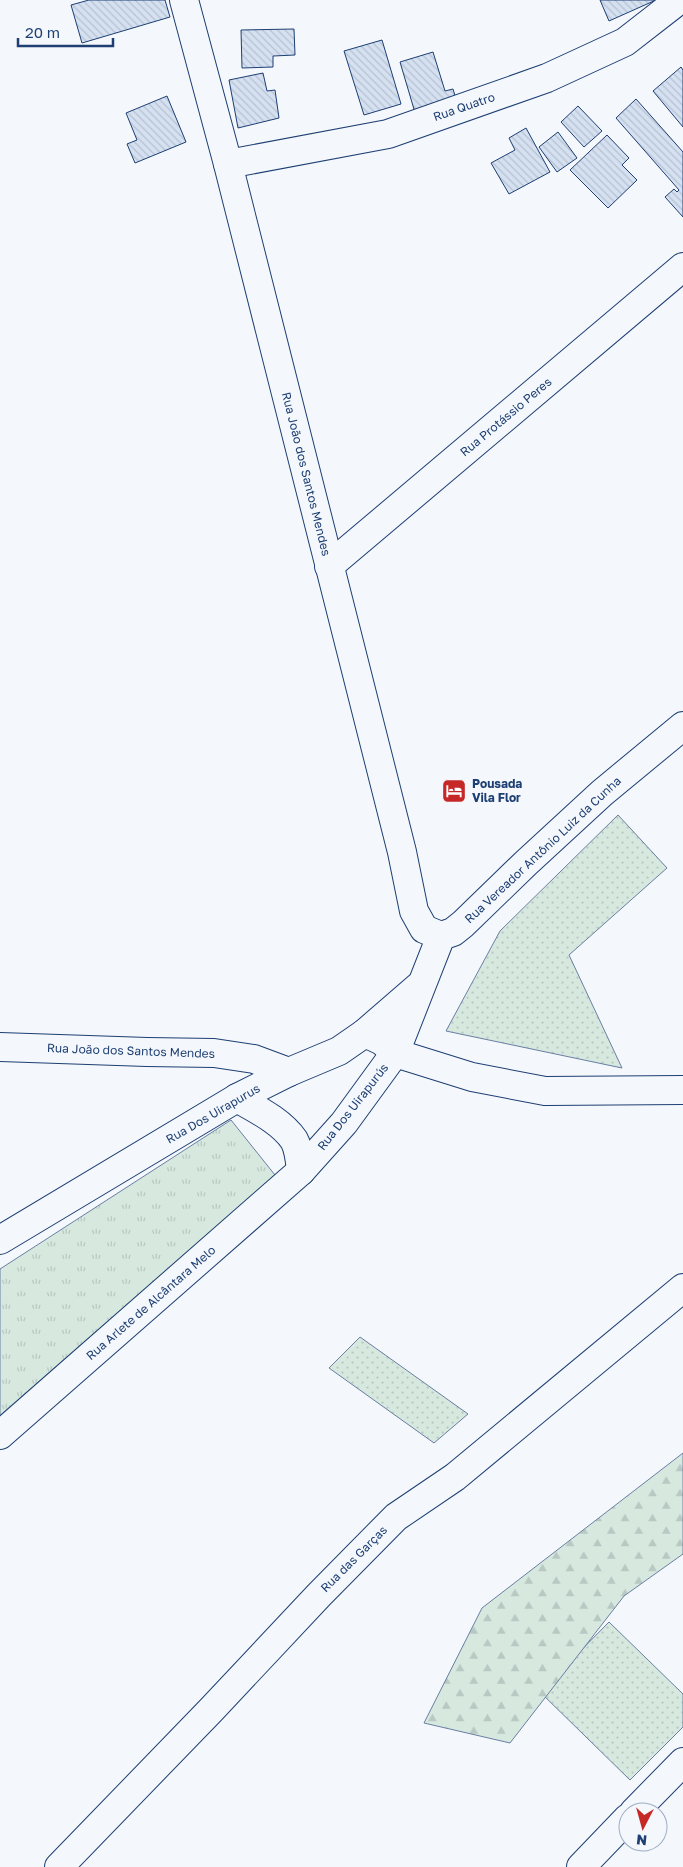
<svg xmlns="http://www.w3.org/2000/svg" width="683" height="1867" font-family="'Golos Text',sans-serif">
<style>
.grass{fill:url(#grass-dots);stroke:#687fa3}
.forest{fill:url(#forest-firs);stroke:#687fa3}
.park{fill:url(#park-tufts);stroke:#687fa3}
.building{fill:url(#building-back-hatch);stroke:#1d3f73}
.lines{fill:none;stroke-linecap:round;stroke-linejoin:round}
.minor-casing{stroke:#1d3f73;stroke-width:30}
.major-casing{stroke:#1d3f73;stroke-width:30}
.minor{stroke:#f4f7fb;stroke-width:28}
.major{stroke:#f4f7fb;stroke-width:28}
.labels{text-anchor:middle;stroke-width:4;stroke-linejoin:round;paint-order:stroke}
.street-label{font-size:12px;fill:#1d3f73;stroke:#f4f7fb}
.poi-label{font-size:12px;font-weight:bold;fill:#1d3f73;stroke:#f4f7fb;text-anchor:start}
</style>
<defs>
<pattern id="grass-dots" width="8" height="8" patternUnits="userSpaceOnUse" patternTransform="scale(1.25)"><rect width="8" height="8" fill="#d7e8df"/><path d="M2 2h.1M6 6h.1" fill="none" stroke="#b8c8c3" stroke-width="1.8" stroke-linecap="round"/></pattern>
<pattern id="forest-firs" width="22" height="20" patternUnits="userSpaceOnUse" patternTransform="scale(1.25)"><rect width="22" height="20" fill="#d7e8df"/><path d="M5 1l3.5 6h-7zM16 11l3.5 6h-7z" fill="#b8c8c3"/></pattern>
<pattern id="park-tufts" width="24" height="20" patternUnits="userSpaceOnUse" patternTransform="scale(1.25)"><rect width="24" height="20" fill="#d7e8df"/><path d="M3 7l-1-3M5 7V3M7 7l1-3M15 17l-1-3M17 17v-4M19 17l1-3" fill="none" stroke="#b8c8c3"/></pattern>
<pattern id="building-back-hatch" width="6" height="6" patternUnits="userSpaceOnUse" patternTransform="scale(1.25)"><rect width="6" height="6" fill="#d5e0f0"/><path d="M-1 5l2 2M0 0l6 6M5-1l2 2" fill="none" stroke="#b6c1d1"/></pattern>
</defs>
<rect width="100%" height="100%" fill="#f4f7fb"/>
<g class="grass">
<path d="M618,815L667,868L569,955L622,1068L446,1031L500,931Z"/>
<path d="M360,1337L468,1414L434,1443L329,1368Z"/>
<path d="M609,1622L683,1694V1727L630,1780L540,1692Z"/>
</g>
<path class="forest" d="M683,1453V1554L624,1596L510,1743L424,1723L482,1608Z"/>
<path class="park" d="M231,1120L275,1175L0,1416V1269Z"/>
<g class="building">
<path d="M89,0H165L170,17L82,43L71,5Z"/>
<path d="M600,0H656L609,21Z"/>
<path d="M294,29L295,55L273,56V67L242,68L241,30Z"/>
<path d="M382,40L401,104L364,115L344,51Z"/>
<path d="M433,52L445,91L453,89L456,99L416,116L400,62Z"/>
<path d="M681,67L683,70V127L653,91Z"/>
<path d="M263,73L267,91L275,90L279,118L238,128L229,80Z"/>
<path d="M167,96L186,142L135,163L127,144L137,140L126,113Z"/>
<path d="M636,99L683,152V217L665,197L674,189L677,192L679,190L616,118Z"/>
<path d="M578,106L602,131L584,147L561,122Z"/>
<path d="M526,128L550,172L509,194L491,163L515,150L509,138Z"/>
<path d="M558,132L577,158L557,172L539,147Z"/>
<path d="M607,135L629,158L622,165L637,180L608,208L570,170Z"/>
</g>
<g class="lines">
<defs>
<g id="minor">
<path d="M184,0L228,164L402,852L414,911L424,929L441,936"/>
<path d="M228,164L388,134L547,78L625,42L679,0"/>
<path d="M329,566L683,267"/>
<path d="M365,1033L382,1041L395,1053L472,1077L545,1091L683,1090"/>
<path d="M0,1047L147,1052L214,1053L254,1059L289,1072"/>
<path d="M237,1098C256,1109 281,1121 294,1140C299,1149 300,1161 301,1171"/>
<path d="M634,1812L683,1762"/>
<path d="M59,1867L211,1710L319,1595L396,1517L455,1477L683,1288"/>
<path d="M581,1867L628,1818"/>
</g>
<g id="major">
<path d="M0,1240L237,1098L289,1072L339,1051L365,1033L418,987"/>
<path d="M0,1435L301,1171L344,1123L395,1053L441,936L453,932L463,924L526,863L602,793L683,726"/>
</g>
</defs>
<use href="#minor" class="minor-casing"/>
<use href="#major" class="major-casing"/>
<use href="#minor" class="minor"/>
<use href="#major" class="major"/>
</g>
<defs>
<symbol id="hotel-square" viewBox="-11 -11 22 22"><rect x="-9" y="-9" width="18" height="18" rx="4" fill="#c62828" stroke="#f4f7fb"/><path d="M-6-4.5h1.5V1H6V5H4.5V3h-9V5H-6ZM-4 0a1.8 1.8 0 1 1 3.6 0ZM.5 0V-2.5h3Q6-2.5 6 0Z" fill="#fff"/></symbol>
</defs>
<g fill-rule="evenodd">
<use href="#hotel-square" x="440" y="777" width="28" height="28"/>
</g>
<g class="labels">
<g class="street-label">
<text transform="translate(464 107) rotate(-19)" y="4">Rua Quatro</text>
<text transform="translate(506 417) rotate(-40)" y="4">Rua Protássio Peres</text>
<text transform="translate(306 474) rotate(76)" y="4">Rua João dos Santos Mendes</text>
<text transform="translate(543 850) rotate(-43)" y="4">Rua Vereador Antônio Luiz da Cunha</text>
<text transform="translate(131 1051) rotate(2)" y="4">Rua João dos Santos Mendes</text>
<text transform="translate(353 1107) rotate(-52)" y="4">Rua Dos Uirapurús</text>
<text transform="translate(213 1114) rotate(-30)" y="4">Rua Dos Uirapurus</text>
<text transform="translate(151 1303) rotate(-41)" y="4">Rua Arlete de Alcântara Melo</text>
<text transform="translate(354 1559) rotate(-45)" y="4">Rua das Garças</text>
</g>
<g class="poi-label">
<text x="472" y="788">Pousada<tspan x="472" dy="14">Vila Flor</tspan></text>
</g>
</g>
<g transform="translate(643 1827) rotate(186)"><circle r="24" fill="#f4f7fb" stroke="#9eadc5"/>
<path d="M0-4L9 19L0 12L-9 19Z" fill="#c62828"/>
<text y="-8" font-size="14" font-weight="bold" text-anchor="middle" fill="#1d3f73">N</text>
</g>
<path d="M18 38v8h95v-8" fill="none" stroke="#1d3f73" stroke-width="2.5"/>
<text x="25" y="38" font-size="15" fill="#1d3f73" stroke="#f4f7fb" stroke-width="4" paint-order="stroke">20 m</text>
</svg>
